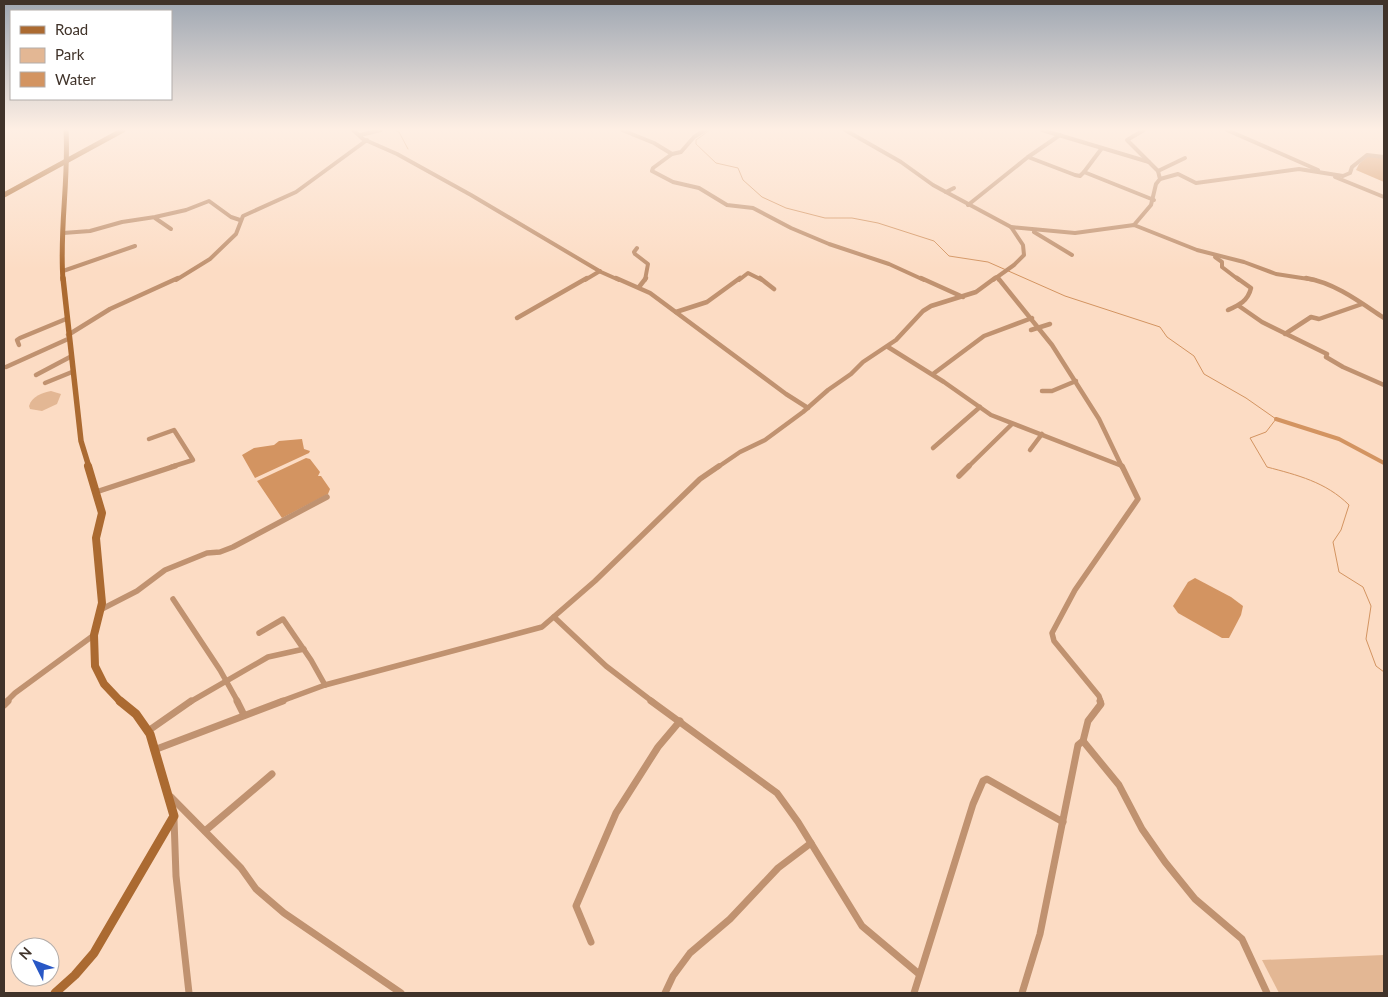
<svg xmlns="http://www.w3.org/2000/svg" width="1388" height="997" font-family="Lato,sans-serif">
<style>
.green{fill:#e3b794}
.water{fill:#d39461}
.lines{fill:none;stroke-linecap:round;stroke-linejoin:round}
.stream{stroke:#d39461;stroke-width:1}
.canal{stroke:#d39461;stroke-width:4}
.street-far3{stroke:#c09270;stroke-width:4}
.street-far2{stroke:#c09270;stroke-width:4.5}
.street-far1{stroke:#c09270;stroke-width:5.5}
.street{stroke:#c09270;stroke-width:7}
.secondary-far3{stroke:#ab6a31;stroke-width:5}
.secondary-far2{stroke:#ab6a31;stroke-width:5.5}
.secondary-far1{stroke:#ab6a31;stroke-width:8}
.secondary{stroke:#ab6a31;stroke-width:9}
</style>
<rect width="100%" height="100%" fill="#fcdcc4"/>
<g class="green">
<path d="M51,391L61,394L57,404L42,411L30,409L29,406C32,396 42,393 51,391Z"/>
<path d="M1384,955V993H1279L1262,960Z"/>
</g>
<g class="water">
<path d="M1368,156L1384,158V182L1356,170L1359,164Z"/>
<path d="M302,439L304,449L310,451L309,453L255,478L242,455L254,448L274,445L279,441Z"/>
<path d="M306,458L310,459L320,472L318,476H321L330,489L328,494L282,518L257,481Z"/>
<path d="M1195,578L1231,597L1243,606L1241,615L1229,638H1222L1178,613L1173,606L1188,582Z"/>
</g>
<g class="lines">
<g class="stream">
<path d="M395,130L399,132L408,149"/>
<path d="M710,130L696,140V144L716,163L738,168L743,180L762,197L786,208L825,218H852L878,223L934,241L949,256L988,262L1065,296L1160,327L1167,337L1194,356L1204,374L1246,398L1276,419L1266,432L1250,438L1267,467C1297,475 1326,482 1349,505L1341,530L1333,542L1339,572L1363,587L1371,606L1366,639L1376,666L1384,672"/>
</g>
<path class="canal" d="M1276,419L1339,439L1384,463"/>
<g class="street-far3">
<path d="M353,130L363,139L397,154L471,195L601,272L619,280"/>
<path d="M622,130L654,143L672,154"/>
<path d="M705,130L694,137L681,152L672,154L653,168L652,171L673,182L699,188L727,205L753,208L791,228L829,244L889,264L924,280"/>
<path d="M845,130L901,162L933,185L1011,227L1023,245L1024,255L1014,265L993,280"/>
<path d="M1042,130L1149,162"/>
<path d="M1227,130L1318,170"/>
<path d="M360,135L381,130"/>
<path d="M1102,148L1084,172L1154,200"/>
<path d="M1028,157L1060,135"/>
<path d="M1158,171L1185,158"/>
<path d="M1335,177L1384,197"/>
<path d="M1160,179L1178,174L1196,183L1299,169L1343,176L1350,173L1352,167L1367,155L1384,157"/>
<path d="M946,192L954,188"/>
<path d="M968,205L1028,157L1075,175L1080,176L1084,172"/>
<path d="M155,218L171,229"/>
<path d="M1134,225L1151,205L1156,184L1160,179L1158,171L1127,140L1144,130"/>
<path d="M1011,227L1075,233L1134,225L1197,250L1244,262L1276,274L1315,280"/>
<path d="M1034,232L1072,255"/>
<path d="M63,233L90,231L122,222L155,217L186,210L209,201L231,217L240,220"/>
<path d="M637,248L634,252L635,254L648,264L645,280"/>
<path d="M1215,257L1222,262V267L1239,280"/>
<path d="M63,271L135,246"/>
<path d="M997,277L999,280"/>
<path d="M176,280L210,259L236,234L243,216L296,192L367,140"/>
<path d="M585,280L600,271"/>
<path d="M739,280L748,273L762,280"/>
</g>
<g class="street-far2">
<path d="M616,278L650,293L786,394L808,408"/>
<path d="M760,278L774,289"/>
<path d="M921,278L963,297"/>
<path d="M998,278L1052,345L1099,419L1122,467"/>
<path d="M1306,278C1335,283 1360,302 1384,318"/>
<path d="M639,287L646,278"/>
<path d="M1239,306L1262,322L1327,354L1326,357L1343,367L1384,385"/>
<path d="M1228,310C1239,305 1248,301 1251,288L1237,278"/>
<path d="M676,312L707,302L740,278"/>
<path d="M517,318L587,278"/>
<path d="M1031,330L1050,324"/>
<path d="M1285,334L1311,317L1319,319L1362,304"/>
<path d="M68,335L110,309L178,278"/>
<path d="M19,345L17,340L20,338L66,319"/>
<path d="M888,347L944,382L991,415L1122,466"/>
<path d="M6,367L68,339"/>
<path d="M933,374L984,336L1032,318"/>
<path d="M36,375L70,357"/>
<path d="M45,383L72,372"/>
<path d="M1042,391H1052L1076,381"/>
<path d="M149,439L174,430L193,460L171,467"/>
<path d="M933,448L980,407"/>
<path d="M1030,450L1042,434"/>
<path d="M718,467L740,452L765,440L803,412L828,390L851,374L863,362L896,340L923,311L931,306L976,292L995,278"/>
<path d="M968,467L1012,424"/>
</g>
<g class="street-far1">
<path d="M959,476L969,466"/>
<path d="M96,492L175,466"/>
<path d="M173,599L220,670L238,702"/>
<path d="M100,610L137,591L165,570L207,553L220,552L233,547L327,497"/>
<path d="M554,617L606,666L653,702"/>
<path d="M259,633L283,619L311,660L325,685"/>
<path d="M6,702L15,693L94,635"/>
<path d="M190,702L268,657L304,649"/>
<path d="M279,702L325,685L542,627L595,581L700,479L719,466"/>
<path d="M1101,702L1099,696L1054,641L1052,633L1075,590L1138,499L1122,466"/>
</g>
<g class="street">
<path d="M237,701L244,715"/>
<path d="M651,701L777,793L798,822L862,926L919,974"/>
<path d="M4,705L8,701"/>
<path d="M148,731L191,701"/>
<path d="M1083,741L1119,785L1142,829L1165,862L1195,899L1242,939L1267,993"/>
<path d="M154,750L283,701"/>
<path d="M171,797L241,868L256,889L284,913L401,993"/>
<path d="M174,819L176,876L189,993"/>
<path d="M205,831L272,774"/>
<path d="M591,942L576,906L616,813L658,747L680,721"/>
<path d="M665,993L673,976L690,953L730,919L778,868L811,843"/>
<path d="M914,993L973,804L983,781L987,779L1063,822"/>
<path d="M1022,993L1040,934L1078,745L1083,741L1088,721L1101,704L1100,701"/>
</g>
<g class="secondary-far3">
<path d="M4,195L123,130"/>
<path d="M63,280C59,230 69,180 66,130"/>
</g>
<path class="secondary-far2" d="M63,278L81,441L89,467"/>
<path class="secondary-far1" d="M88,466L102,513L96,538L102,603L94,635L95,666L104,684L121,702"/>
<path class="secondary" d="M55,993L75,975L94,953L174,816L150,734L136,714L120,701"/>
</g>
<linearGradient id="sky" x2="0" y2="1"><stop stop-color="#9fa7b2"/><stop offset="0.48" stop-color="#feefe4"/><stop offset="1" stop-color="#feefe4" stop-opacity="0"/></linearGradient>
<rect width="1388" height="269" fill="url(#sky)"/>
<rect width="1388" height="997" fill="none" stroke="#40332a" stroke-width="10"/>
<rect x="10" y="10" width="162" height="90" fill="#ffffff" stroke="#b3adaa"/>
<rect x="20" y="26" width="25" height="8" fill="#ab6a31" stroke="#b3adaa"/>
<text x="55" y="35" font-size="15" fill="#40332a">Road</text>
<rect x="20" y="48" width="25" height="15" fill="#e3b794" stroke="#b3adaa"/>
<text x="55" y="60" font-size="15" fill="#40332a">Park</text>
<rect x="20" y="72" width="25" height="15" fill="#d39461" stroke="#b3adaa"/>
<text x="55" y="85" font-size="15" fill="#40332a">Water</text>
<g transform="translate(35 962) rotate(312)"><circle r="24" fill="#ffffff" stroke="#b3adaa"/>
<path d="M0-4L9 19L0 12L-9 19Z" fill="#2857c5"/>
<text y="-8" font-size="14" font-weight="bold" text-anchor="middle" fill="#40332a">N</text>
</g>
</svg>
